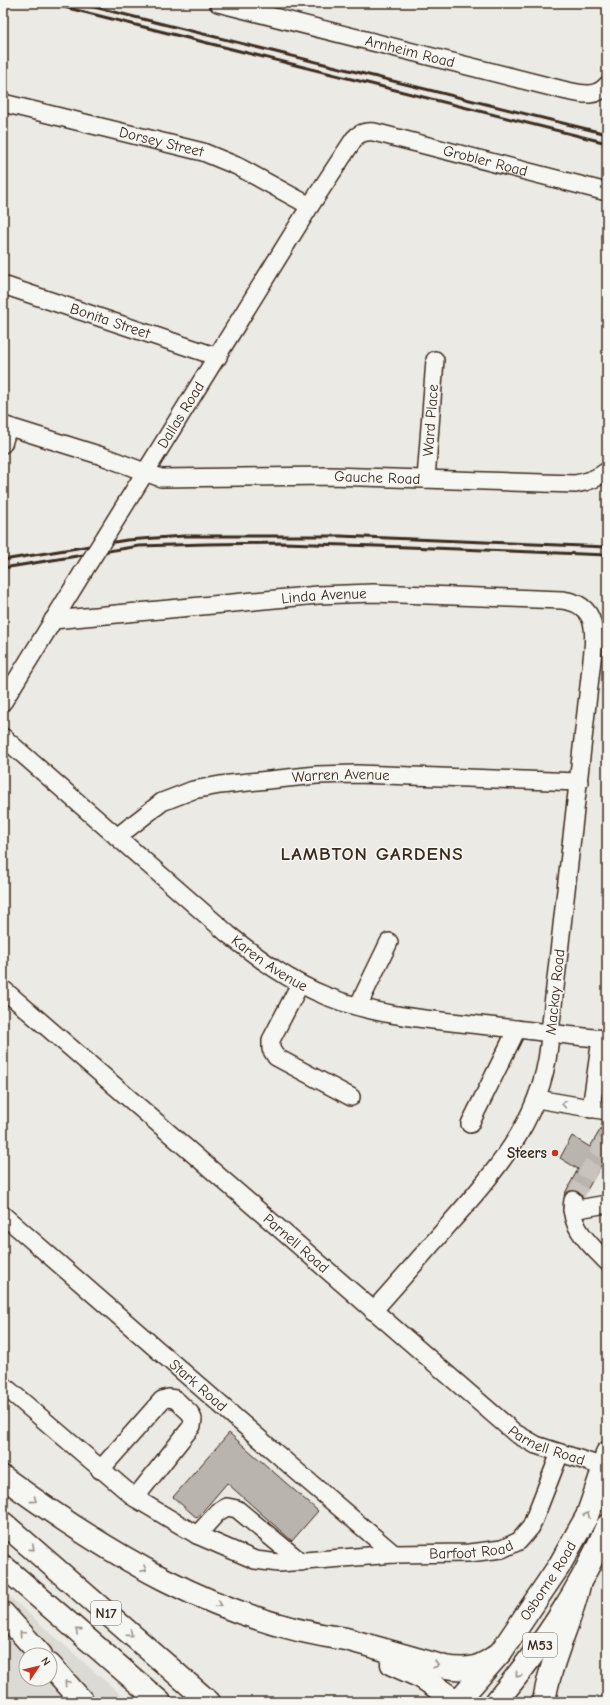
<svg xmlns="http://www.w3.org/2000/svg" width="610" height="1705" font-family="'Comic Neue',sans-serif">
<style>
.built{fill:#dcdad4;fill-rule:evenodd}
.building{fill:#bab4ae;stroke:#3b2a1e}
.lines{fill:none;stroke-linecap:round;stroke-linejoin:round}
.minor-tunnel{stroke:#c8c4bd;stroke-width:17;stroke-dasharray:17 8;stroke-linecap:butt}
.minor-casing{stroke:#3b2a1e;stroke-width:20}
.major-casing{stroke:#3b2a1e;stroke-width:25}
.highway-casing{stroke:#3b2a1e;stroke-width:25}
.minor{stroke:#f6f6f2;stroke-width:17}
.major{stroke:#f6f6f2;stroke-width:22}
.highway{stroke:#f6f6f2;stroke-width:22}
.rail{stroke:#3b2a1e;stroke-width:3}
.minor-bridge-casing{stroke:#3b2a1e;stroke-width:20;stroke-linecap:butt}
.minor-bridge{stroke:#f6f6f2;stroke-width:17}
.oneway{stroke:#989088}
.poi-dot{fill:#c8321e;stroke:#f6f6f2;stroke-width:1.5}
.labels{text-anchor:middle;stroke-width:3;stroke-linejoin:round;paint-order:stroke}
.shield{fill:#f6f6f2;stroke:#73675e;stroke-width:1}
.shield-label{font-size:14px;font-weight:bold;fill:#3b2a1e}
.street-label{font-size:15px;fill:#3b2a1e;stroke:#f6f6f2}
.poi-label{font-size:15px;font-weight:bold;fill:#3b2a1e;stroke:#f6f6f2;text-anchor:end}
.district-label{font-size:19px;font-weight:bold;letter-spacing:1px;fill:#3b2a1e;stroke:#f6f6f2}
</style>
<rect width="100%" height="100%" fill="#ebeae5"/>
<filter id="ink" filterUnits="userSpaceOnUse"><feTurbulence type="fractalNoise" baseFrequency=".025" numOctaves="2"/><feDisplacementMap in="SourceGraphic" scale="8" xChannelSelector="R" yChannelSelector="G"/><feConvolveMatrix kernelMatrix="1 2 1 2 8 2 1 2 1" color-interpolation-filters="sRGB"/></filter>
<g filter="url(#ink)">
<path class="built" d="M3,1591L129,1702H3ZM26,1655H50V1679H26Z"/>
<g class="building">
<path d="M606,1120L607,1155L579,1204L564,1195L578,1169L560,1158L572,1136L590,1147Z"/>
<path d="M229,1433L318,1511L292,1541L227,1483L197,1518L173,1497Z"/>
</g>
<g class="lines">
<path class="minor-tunnel" d="M573,1200L607,1137"/>
<defs>
<g id="minor">
<path id="s1" d="M218,3L567,91C582,94 596,98 607,85"/>
<path id="s2" d="M3,103L203,152L237,166L310,206"/>
<path id="s3" d="M3,285L218,357"/>
<path id="s4" d="M3,425L102,456L161,478L331,476L575,484C588,482 597,479 607,471"/>
<path d="M3,444L8,427"/>
<path id="s5" d="M426,479L435,360"/>
<path id="s6" d="M107,534L310,206L354,139C359,133 366,131 374,132L607,192"/>
<path id="s7" d="M53,620L318,595L373,593L562,600C605,605 593,645 590,677L550,1032C547,1112 501,1165 451,1222C425,1252 399,1282 373,1311"/>
<path d="M3,702L83,572"/>
<path id="s8" d="M3,737L228,934C259,959 289,981 326,996C378,1017 434,1020 489,1026C529,1030 568,1036 607,1039"/>
<path id="s9" d="M117,837L162,802L193,790L220,785L317,775L357,774L579,782"/>
<path d="M300,984L271,1040V1049L276,1057L351,1097"/>
<path id="s10" d="M3,989L515,1433L536,1445L604,1467"/>
<path d="M358,1006L389,942"/>
<path d="M537,1099L607,1111"/>
<path d="M591,1109L601,1039"/>
<path d="M470,1124L517,1029"/>
<path d="M573,1200C568,1227 591,1245 607,1262"/>
<path d="M572,1210L607,1204"/>
<path id="s11" d="M3,1215L300,1474L394,1554"/>
<path id="s12" d="M3,1385L135,1498L197,1535L255,1560L279,1563L394,1554L469,1553L502,1549L519,1541L531,1527L560,1453"/>
<path d="M100,1470L162,1400L168,1398L175,1399L190,1413L193,1419L192,1426L135,1498"/>
<path d="M197,1535L218,1512L227,1507L237,1509L301,1562"/>
</g>
<g id="major">
<path id="s13" d="M457,1702L501,1652L559,1566L587,1516L604,1467L607,1453"/>
<path d="M496,1702C542,1646 579,1593 607,1526"/>
</g>
<g id="highway">
<path d="M3,1477C105,1552 219,1622 346,1639L445,1667C470,1671 481,1668 501,1652"/>
<path d="M3,1523L209,1702"/>
<path d="M3,1566L160,1702"/>
<path d="M3,1613L41,1655"/>
<path d="M392,1664L421,1677L458,1702"/>
<path d="M50,1665L83,1702"/>
<path d="M544,1702C550,1661 570,1625 579,1585"/>
</g>
</defs>
<use href="#minor" class="minor-casing"/>
<use href="#major" class="major-casing"/>
<use href="#highway" class="highway-casing"/>
<use href="#minor" class="minor"/>
<use href="#major" class="major"/>
<use href="#highway" class="highway"/>
<g class="rail">
<path d="M48,3L607,143"/>
<path d="M78,3L607,134"/>
<path d="M3,560L127,540L184,536H340L607,547"/>
<path d="M3,568L139,546L206,544L283,543L407,547L607,555"/>
</g>
<defs>
<path id="minor-bridge" d="M83,572L107,534"/>
</defs>
<use href="#minor-bridge" class="minor-bridge-casing"/>
<use href="#minor-bridge" class="minor-bridge"/>
</g>
<defs><path id="oneway-chevron" d="M-2-3.5L2.5 0L-2 3.5" fill="none" stroke-width="1.6" stroke-linecap="round" stroke-linejoin="round"/></defs>
<g class="oneway">
<use href="#oneway-chevron" transform="translate(564 1104) rotate(-170)"/>
<use href="#oneway-chevron" transform="translate(34 1500) rotate(36)"/>
<use href="#oneway-chevron" transform="translate(587 1515) rotate(-67)"/>
<use href="#oneway-chevron" transform="translate(32 1548) rotate(41)"/>
<use href="#oneway-chevron" transform="translate(144 1569) rotate(29)"/>
<use href="#oneway-chevron" transform="translate(219 1604) rotate(21)"/>
<use href="#oneway-chevron" transform="translate(78 1631) rotate(-139)"/>
<use href="#oneway-chevron" transform="translate(22 1634) rotate(-133)"/>
<use href="#oneway-chevron" transform="translate(130 1634) rotate(41)"/>
<use href="#oneway-chevron" transform="translate(436 1665) rotate(16)"/>
<use href="#oneway-chevron" transform="translate(518 1675) rotate(129)"/>
<use href="#oneway-chevron" transform="translate(67 1683) rotate(-131)"/>
</g>
</g>
<circle class="poi-dot" cx="555" cy="1153" r="4"/>
<g class="labels">
<g class="shield">
<rect x="91" y="1601" width="30" height="24" rx="3"/>
<rect x="523" y="1633" width="34" height="24" rx="3"/>
</g>
<g class="shield-label">
<text x="106" y="1618">N17</text>
<text x="540" y="1650">M53</text>
</g>
<g class="street-label">
<text dy="5" stroke="none"><textPath href="#s1" startOffset="198">Arnheim Road</textPath></text>
<text dy="5" stroke="none"><textPath href="#s2" startOffset="163">Dorsey Street</textPath></text>
<text dy="5" stroke="none"><textPath href="#s6" startOffset="603">Grobler Road</textPath></text>
<text dy="5" stroke="none"><textPath href="#s3" startOffset="113">Bonita Street</textPath></text>
<text dy="5" stroke="none"><textPath href="#s6" startOffset="140">Dallas Road</textPath></text>
<text dy="5" stroke="none"><textPath href="#s5" startOffset="59">Ward Place</textPath></text>
<text dy="5" stroke="none"><textPath href="#s4" startOffset="383">Gauche Road</textPath></text>
<text dy="5" stroke="none"><textPath href="#s7" startOffset="272">Linda Avenue</textPath></text>
<text dy="5" stroke="none"><textPath href="#s9" startOffset="239">Warren Avenue</textPath></text>
<text dy="5" stroke="none"><textPath href="#s8" startOffset="350">Karen Avenue</textPath></text>
<text transform="translate(555 992) rotate(-84)" y="5">Mackay Road</text>
<text dy="5" stroke="none"><textPath href="#s10" startOffset="388">Parnell Road</textPath></text>
<text dy="5" stroke="none"><textPath href="#s11" startOffset="259">Stark Road</textPath></text>
<text dy="5" stroke="none"><textPath href="#s10" startOffset="712">Parnell Road</textPath></text>
<text dy="5" stroke="none"><textPath href="#s12" startOffset="526">Barfoot Road</textPath></text>
<text dy="5" stroke="none"><textPath href="#s13" startOffset="152">Osborne Road</textPath></text>
</g>
<g class="poi-label">
<text x="547" y="1158">Steers</text>
</g>
<g class="district-label">
<text x="372" y="860">LAMBTON GARDENS</text>
</g>
</g>
<rect width="610" height="1705" fill="none" stroke="#f6f6f2" stroke-width="16"/>
<rect x="8" y="8" width="594" height="1689" fill="none" stroke="#3b2a1e" stroke-width="1.5" filter="url(#ink)"/>
<g transform="translate(38 1667) rotate(55)"><circle r="19" fill="#f6f6f2" stroke="#aba49d"/>
<path d="M0-3L7 15L0 10L-7 15Z" fill="#c8321e"/>
<text y="-6" font-size="11" font-weight="bold" text-anchor="middle" fill="#3b2a1e">N</text>
</g>
</svg>
